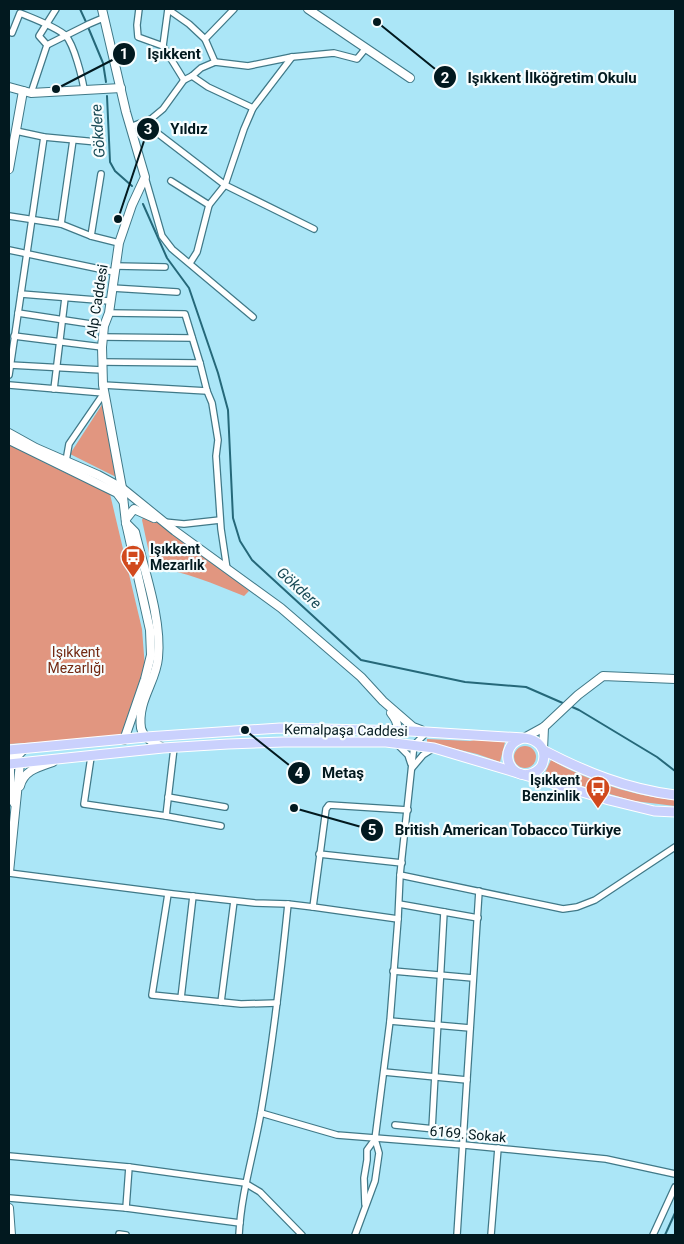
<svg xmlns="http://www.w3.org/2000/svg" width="684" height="1244" font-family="Roboto,sans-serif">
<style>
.green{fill:#e19680}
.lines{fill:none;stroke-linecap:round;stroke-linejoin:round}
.stream{stroke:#256879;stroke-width:2}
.street-casing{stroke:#407988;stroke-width:8}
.secondary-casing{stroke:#407988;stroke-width:10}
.primary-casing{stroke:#fff;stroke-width:11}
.street{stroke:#fff;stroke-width:5.5}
.secondary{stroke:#fff;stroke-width:8}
.primary{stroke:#cad1fd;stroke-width:9}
.labels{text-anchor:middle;stroke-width:4.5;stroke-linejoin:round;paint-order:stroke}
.street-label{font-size:14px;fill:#02191f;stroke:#f7fdfe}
.poi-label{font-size:14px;font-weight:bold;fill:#02191f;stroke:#f7fdfe;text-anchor:start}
.park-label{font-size:14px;fill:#732912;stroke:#f7fdfe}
.water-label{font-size:15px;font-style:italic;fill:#174955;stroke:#f7fdfe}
.leader{fill:none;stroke:#02191f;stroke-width:2}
.callout-dot{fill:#02191f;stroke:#f7fdfe;stroke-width:2}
.mark-label{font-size:15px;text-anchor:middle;font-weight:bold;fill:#fff}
.callout-label{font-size:15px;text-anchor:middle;font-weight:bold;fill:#02191f;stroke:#f7fdfe;stroke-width:4.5;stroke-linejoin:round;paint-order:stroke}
</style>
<rect width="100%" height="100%" fill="#abe6f7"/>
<g class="green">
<path d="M103,403L116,477L70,454Z"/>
<path d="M9,444L47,464L110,494L142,629L145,668L122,737L9,744Z"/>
<path d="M144,515L149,516L200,551L249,591L244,596C214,584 184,571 152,567L142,520Z"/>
<path d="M427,739L470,741L474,740L505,742L500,762L477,754L427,742Z"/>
<circle cx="525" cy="757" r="11"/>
<path d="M551,760C588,781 633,796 675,800V806L634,801L544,775Z"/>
</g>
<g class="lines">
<g class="stream">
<path d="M80,9L86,22"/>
<path d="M88,27L103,63L106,82"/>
<path d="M107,96L110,162L115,171L132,186"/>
<path d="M143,204L167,258L189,288L218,373L228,410L233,518L240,541L252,560L361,660L465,682L526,687L565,704"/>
<path d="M570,706L579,710L657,757L675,771"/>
<path d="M665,1235L675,1213"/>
</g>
<defs>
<g id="street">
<path d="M139,9L137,25L138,37L163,46"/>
<path d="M168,9L163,46L184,80"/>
<path d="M169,10L189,24L205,39L215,62"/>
<path d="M9,32L12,33L20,13C32,18 57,27 66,36C74,45 82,77 84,89"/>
<path d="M205,39L234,9"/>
<path d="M47,45L89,24L103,18"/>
<path d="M192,76L208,87L253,108"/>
<path d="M31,93L47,45L39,36L56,9"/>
<path d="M143,122L225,185L314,229"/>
<path d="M130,127L151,119L163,109L184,80L192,76L201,68L215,62L248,66L292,57L334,53L357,59L366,48"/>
<path d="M16,131L44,137L97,142"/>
<path d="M145,177L162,236L172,249L253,317"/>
<path d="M171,181L209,205"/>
<path d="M9,216L61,224L91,236L119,243"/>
<path d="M61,224L73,140"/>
<path d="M91,236L101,174"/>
<path d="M9,250L114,272"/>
<path d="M190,263L197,252L209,205L225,185L244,129L253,108L292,57"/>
<path d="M115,266L165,267"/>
<path d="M112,288L177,292"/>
<path d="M21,294L109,301"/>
<path d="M18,313L104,326"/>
<path d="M109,313L185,314L200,363"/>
<path d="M14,336L102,347"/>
<path d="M103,337L192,338"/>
<path d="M102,362L200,363L207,391L212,403L218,440L216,456L221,529L227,569"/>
<path d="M10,365L102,370"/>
<path d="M9,375L44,137"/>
<path d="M9,385L104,393L69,444L66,461"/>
<path d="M103,385L207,391"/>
<path d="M54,389L65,298"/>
<path d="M164,522L184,524L220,520"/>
<path d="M398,745L408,755L411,764"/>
<path d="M174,748L166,816L221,826"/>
<path d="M91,757L84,804L166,816"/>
<path d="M412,768L423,755L434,748"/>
<path d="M168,797L225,807"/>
<path d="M319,854L402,863"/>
<path d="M9,873L173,894L255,903L288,904L313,907L398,919"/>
<path d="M400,875L563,909L577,907L595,900L675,847"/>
<path d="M168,894L152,995L241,1004L277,1003"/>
<path d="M399,904L478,918"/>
<path d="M313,907L326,809L329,805L408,810"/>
<path d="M393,971L473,978"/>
<path d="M181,998L193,896"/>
<path d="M221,1002L234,901"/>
<path d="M390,1021L470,1028"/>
<path d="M384,1072L467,1080"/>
<path d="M261,1113L337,1135L464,1145L606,1159L675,1174"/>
<path d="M395,1125L464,1132"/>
<path d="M432,1129L444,912"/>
<path d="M9,1156L129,1167L245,1183L260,1192L302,1235"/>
<path d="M9,1198L126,1208L240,1223"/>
<path d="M365,1204L364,1178L367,1160V1150L375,1139"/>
<path d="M126,1208L129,1167"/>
<path d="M119,1234L126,1235"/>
<path d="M239,1235C241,1193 254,1153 261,1112C273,1043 281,973 288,904"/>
<path d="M355,1235L375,1181L379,1153L375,1139L390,1021L398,919L400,875L413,754L414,745L427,732"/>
<path d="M457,1235L479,891"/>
<path d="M491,1235L498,1148"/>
<path d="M653,1235L675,1187"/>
</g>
<g id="secondary">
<path d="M102,9L126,112L145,177L132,205L119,243L109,313L104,326L102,347L103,385L122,488L126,523L150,630L151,655L145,679L124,740"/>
<path d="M308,9L410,78"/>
<path d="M9,87L31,93L121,88"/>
<path d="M9,169L23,91"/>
<path d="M9,433L36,448L98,475L122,488L175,531L281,608L361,677L383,701L413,727L421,730"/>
<path d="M9,440L117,493L123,501"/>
<path d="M126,519L134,509L154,518"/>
<path d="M126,523L135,532C144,570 162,619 158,658C156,682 137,701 141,728C143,738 155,743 163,748"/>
<path d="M524,738L544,727L578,695L603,676L675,679"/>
<path d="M386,742C397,730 402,727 391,713"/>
<path d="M543,750L544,727"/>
<path d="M9,753L20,763L9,872"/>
<path d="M20,786C24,770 39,767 53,762"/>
<path d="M14,803L10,791V764L24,749"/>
<path d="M9,1208L11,1235"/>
</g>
<g id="primary">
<path d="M9,750L146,737L280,728L410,731L524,738C537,739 547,748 543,762C542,767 537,771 533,773C509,783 495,745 524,738"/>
<path d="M543,750C585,772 627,789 675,795"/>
<path d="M9,764L163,748L228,744L284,742H386L434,748L609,800L654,811L675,812"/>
</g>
</defs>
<use href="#street" class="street-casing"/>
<use href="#secondary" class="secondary-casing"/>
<use href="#primary" class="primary-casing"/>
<use href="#street" class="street"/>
<use href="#secondary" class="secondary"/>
<use href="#primary" class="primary"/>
</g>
<defs>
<symbol id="bus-pin" viewBox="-11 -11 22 30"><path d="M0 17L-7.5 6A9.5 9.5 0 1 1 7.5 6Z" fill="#d1491d" stroke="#f7fdfe"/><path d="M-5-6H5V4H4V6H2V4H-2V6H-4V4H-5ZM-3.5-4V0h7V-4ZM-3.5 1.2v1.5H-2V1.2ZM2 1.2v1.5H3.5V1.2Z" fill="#fff"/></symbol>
</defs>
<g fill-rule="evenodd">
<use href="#bus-pin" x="119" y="543" width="28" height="38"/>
<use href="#bus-pin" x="584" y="774" width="28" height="38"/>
</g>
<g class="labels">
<g class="street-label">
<text transform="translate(97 301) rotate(-81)" y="5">Alp Caddesi</text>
<text transform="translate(346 730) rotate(1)" y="5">Kemalpaşa Caddesi</text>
<text transform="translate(468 1134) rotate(5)" y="5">6169. Sokak</text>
</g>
<g class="poi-label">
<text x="150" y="554">Işıkkent<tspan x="150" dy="16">Mezarlık</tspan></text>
<text x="580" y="785" text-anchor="end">Işıkkent<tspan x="580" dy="16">Benzinlik</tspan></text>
</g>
<g class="park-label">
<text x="76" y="657">Işıkkent<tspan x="76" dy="16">Mezarlığı</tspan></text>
</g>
<g class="water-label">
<text transform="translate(98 131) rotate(-94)" y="5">Gökdere</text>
<text transform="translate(299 588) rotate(42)" y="5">Gökdere</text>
</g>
</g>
<path class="leader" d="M56 89L124 54M377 22L445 77M118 219L148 129M245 730L299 773M294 808L372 830"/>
<g class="callout-dot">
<circle cx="56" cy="89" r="5"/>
<circle cx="377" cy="22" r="5"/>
<circle cx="118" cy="219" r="5"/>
<circle cx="245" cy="730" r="5"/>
<circle cx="294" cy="808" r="5"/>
<circle cx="124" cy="54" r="12"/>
<circle cx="445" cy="77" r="12"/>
<circle cx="148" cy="129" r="12"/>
<circle cx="299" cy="773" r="12"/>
<circle cx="372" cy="830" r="12"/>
</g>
<g class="mark-label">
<text x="124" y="59">1</text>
<text x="445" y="83">2</text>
<text x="148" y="134">3</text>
<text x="299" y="778">4</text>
<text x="372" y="835">5</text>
</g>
<g class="callout-label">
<text x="174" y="59">Işıkkent</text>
<text x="552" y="83">Işıkkent İlköğretim Okulu</text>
<text x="189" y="134">Yıldız</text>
<text x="343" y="778">Metaş</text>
<text x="508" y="835">British American Tobacco Türkiye</text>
</g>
<rect width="684" height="1244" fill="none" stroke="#02191f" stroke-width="20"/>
</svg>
